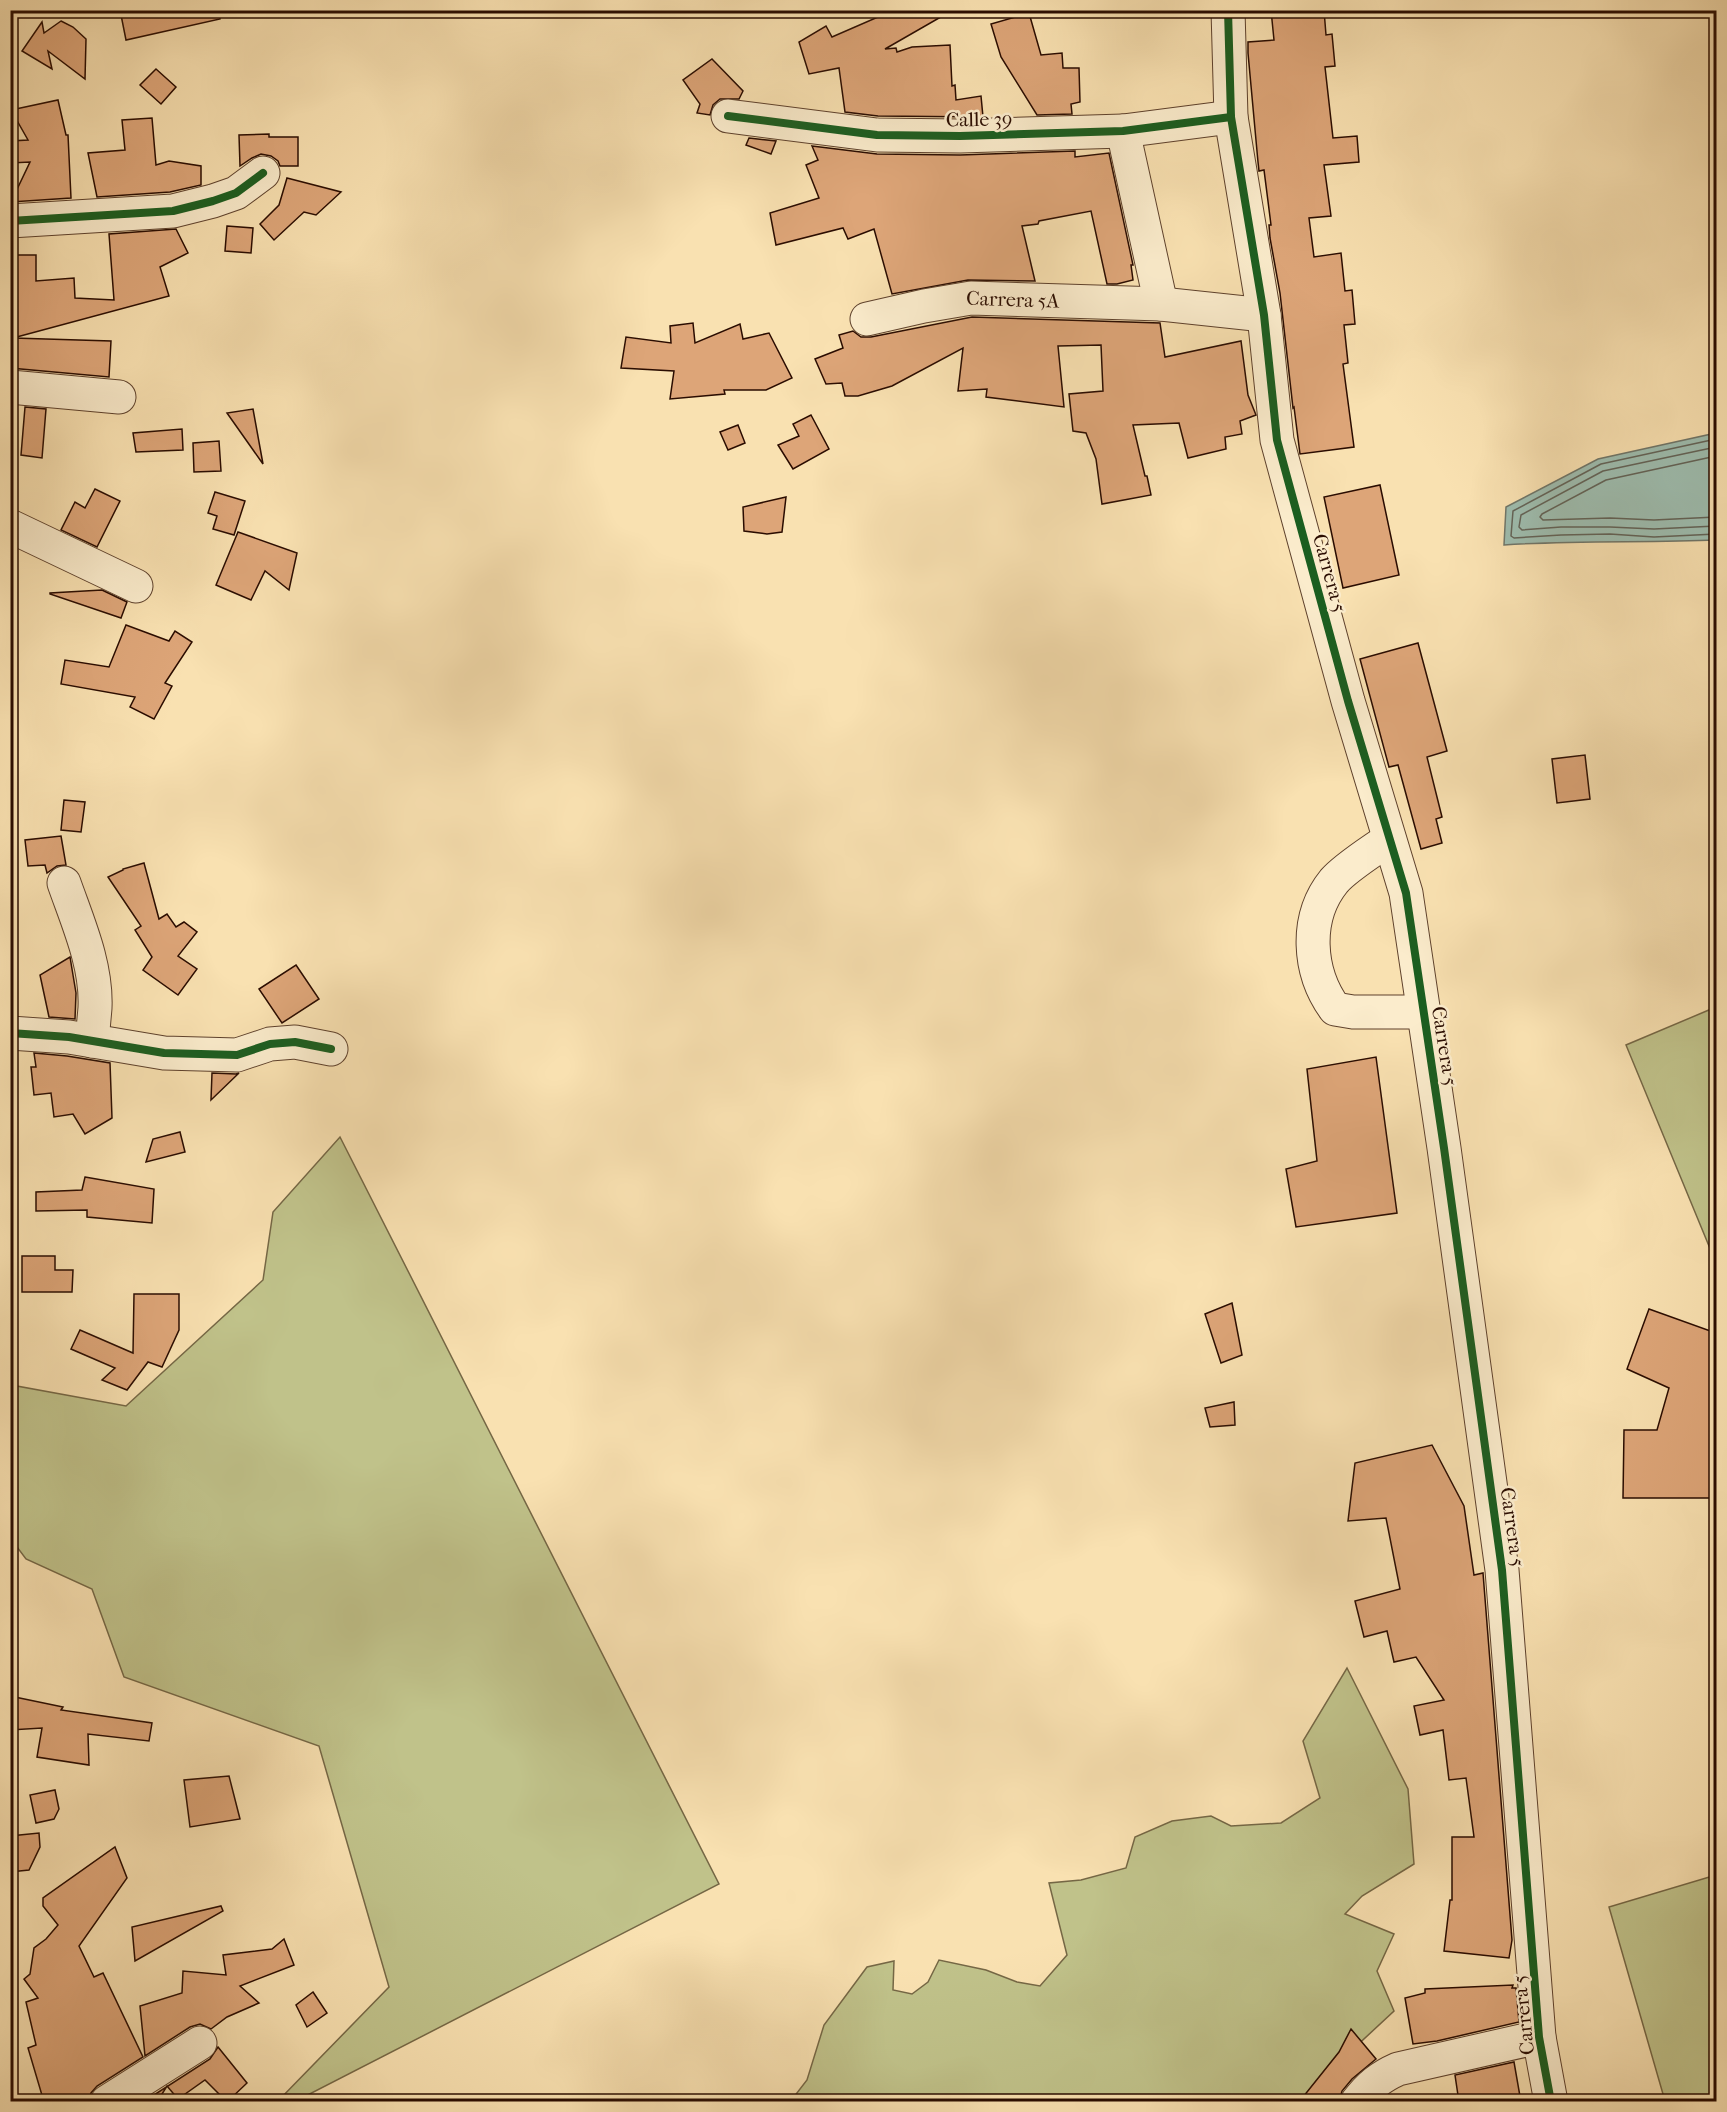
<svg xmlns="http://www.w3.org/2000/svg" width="1727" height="2112" font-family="'IM FELL French Canon',serif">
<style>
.green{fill:#c0c28a;stroke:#756745;stroke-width:1.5}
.water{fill:#9ebdaf;stroke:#707669;stroke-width:1.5}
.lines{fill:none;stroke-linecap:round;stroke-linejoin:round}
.shore{stroke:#646458;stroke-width:1.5}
.building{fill:#dda578;stroke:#2a0c00;stroke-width:1.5}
.minor-casing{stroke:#5e412c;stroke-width:35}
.minor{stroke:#fbeccc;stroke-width:33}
.cycleway-casing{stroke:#fbeccc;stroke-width:11}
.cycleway{stroke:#1b5e20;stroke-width:8}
.labels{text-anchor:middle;stroke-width:5;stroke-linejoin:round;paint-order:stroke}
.street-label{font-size:20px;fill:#2a0c00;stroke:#fbeccc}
</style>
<rect width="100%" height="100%" fill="#f9e1b1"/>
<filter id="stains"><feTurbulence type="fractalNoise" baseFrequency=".00333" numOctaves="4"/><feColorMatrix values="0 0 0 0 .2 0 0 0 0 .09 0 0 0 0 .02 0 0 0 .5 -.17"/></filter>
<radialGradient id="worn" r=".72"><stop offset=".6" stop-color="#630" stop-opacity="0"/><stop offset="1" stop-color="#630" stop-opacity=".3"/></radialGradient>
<g class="green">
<path d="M1716,1007V1263L1626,1045Z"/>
<path d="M340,1137L719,1884L296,2101H278L389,1987L319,1746L124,1677L92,1589L26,1559L11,1539V1385L126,1406L263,1280L273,1212Z"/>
<path d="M1347,1668L1408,1789L1414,1864L1362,1896L1345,1914L1394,1934L1377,1971L1394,2011L1350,2052L1332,2101L790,2102L807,2080L824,2025L867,1967L894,1961L893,1990L912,1994L928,1982L939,1960L986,1970L1017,1982L1040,1986L1067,1955L1049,1883L1081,1880L1126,1868L1135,1837L1172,1821L1211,1816L1231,1826L1281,1823L1320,1798L1303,1741Z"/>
<path d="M1716,1875V2101H1665L1609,1907Z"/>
</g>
<path class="water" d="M1716,433V540C1646,543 1575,540 1504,545L1506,507L1598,459Z"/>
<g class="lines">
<g class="shore">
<path d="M1716,439L1601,464L1513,511L1511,536L1514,538L1561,535L1610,534L1654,537L1716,534"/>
<path d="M1716,447L1603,471L1521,515L1519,527L1522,530L1561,527H1610L1654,529L1716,526"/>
<path d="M1716,456L1606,480L1542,514L1540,517L1543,520L1610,518L1654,520L1716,517"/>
</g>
</g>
<g class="building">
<path d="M120,10H219L220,19L126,40Z"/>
<path d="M894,10H953L885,49L896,48L897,52L912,47L950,45L952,86L955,85L956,100L981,96L983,117L878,116L845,112L839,68L809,74L799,42L826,26L832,37Z"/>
<path d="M1271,10H1324L1326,35L1332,34L1335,66L1325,67L1333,138L1357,136L1359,162L1324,165L1331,216L1309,218L1314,257L1341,253L1345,291L1352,290L1355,324L1344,325L1348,363L1343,364L1354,447L1300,454L1294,407L1293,408L1280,293L1270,238L1269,225H1271L1264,170L1259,171L1258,162L1248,53V42L1274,40Z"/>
<path d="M1029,13L1041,55L1062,53L1063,68H1079L1080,102L1071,104L1072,114L1037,115L1001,57L991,24Z"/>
<path d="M61,21L73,27L86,39L85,79L48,51L52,69L22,51L42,22L44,33Z"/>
<path d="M712,59L743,91L739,99H720L713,105L710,115L697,113L700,104L683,80Z"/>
<path d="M156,69L176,87L161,104L140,85Z"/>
<path d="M58,100L66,135H68L71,198L11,202L30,162L10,163V141L28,140L11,110Z"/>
<path d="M152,118L156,165L169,161L201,166V185L170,192L97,197L88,153L125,150L122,120Z"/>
<path d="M269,134V137H298V166H280L278,161L271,156L261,154L252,158L240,166L239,135Z"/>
<path d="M749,138L776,141L771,154L746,145Z"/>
<path d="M812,146L877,154L960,155L1075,151V157L1109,153L1133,265H1131L1133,280L1117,284H1107L1091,211L1039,221L1038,224L1022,226L1035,281L968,280L892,294L874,229L848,239L843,228L776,245L770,213L819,198L806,165L818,160Z"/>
<path d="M287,178L341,192L316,215L304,212L274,240L260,224L279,205Z"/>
<path d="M227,226L253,228L251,253L225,251Z"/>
<path d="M176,229L188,253L160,267L169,296L13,338L111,341L109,377L10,368V275H13V255H36V281L74,278L75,298L114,300L109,234Z"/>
<path d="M972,317L1160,323L1165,357L1241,341L1248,395L1256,415L1240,421L1242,434L1225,437L1226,449L1188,458L1179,423L1133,425L1145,476H1147L1151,495L1102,504L1096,459L1086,433L1073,431L1069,394L1103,391L1101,345L1058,346L1064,407L986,397L987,389L958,391L963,348L892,386L858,396H845L842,383L826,384L815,359L843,348L839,335L853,331L861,337H871Z"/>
<path d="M693,323L695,343L740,324L743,339L769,333L792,378L766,390H724L725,394L670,399L674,371L621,368L626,337L671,343L670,326Z"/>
<path d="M25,407L46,409L42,458L21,455Z"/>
<path d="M253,409L263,464L227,413Z"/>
<path d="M811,415L829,449L793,469L778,445L799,436L793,424Z"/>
<path d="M738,425L745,443L728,450L720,432Z"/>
<path d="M182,429L183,450L136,452L133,433Z"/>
<path d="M219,441L221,471L194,472L193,443Z"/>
<path d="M1380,485L1399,575L1343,588L1324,497Z"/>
<path d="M95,489L120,501L97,547L61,530L75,502L85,508Z"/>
<path d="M215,492L245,501L234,535L213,529L217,516L208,513Z"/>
<path d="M786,497L782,532L767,534L744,531L743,507Z"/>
<path d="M238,532L297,553L289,590L265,571L251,600L216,585Z"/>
<path d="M102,590L127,602L121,618L50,594V593Z"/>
<path d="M126,625L169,641L175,631L192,642L165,683L172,686L154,719L130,707L135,697L61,684L65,660L109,667Z"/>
<path d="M1418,643L1447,751L1427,757L1442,817L1436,819L1442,843L1421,849L1398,765L1389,767L1360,659Z"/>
<path d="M1585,755L1590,799L1557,803L1552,759Z"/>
<path d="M64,800L85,802L81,832L61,830Z"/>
<path d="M61,836L66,865L57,866L47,873L45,865L28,866L25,840Z"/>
<path d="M144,863L159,919L167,914L176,927L184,922L197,932L178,956L197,969L178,995L143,970L152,957L135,930L141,926L108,877L123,870V869Z"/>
<path d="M70,957L76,993L75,1019L49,1017L40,975Z"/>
<path d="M296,965L319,999L282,1023L259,989Z"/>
<path d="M34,1053L67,1056L110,1063L112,1118L85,1134L73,1114L54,1117L51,1093L34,1095L31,1067H36Z"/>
<path d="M1376,1057L1397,1213L1296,1227L1286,1169L1317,1161L1307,1069Z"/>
<path d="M212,1073L236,1074L239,1073L211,1100Z"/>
<path d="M180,1132L185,1152L146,1162L153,1139Z"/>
<path d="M85,1177L154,1189L152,1223L87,1217V1210L36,1211V1192L82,1190Z"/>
<path d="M22,1256H55V1270H73L72,1292H22Z"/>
<path d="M134,1294H179V1330L162,1367L148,1362L127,1390L102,1380L115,1368L71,1349L80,1330L133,1353Z"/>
<path d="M1232,1303L1242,1355L1221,1363L1205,1314Z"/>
<path d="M1649,1309L1716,1333V1498H1623L1624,1430H1657L1669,1388L1627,1369Z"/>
<path d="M1234,1402L1235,1425L1210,1427L1205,1408Z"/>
<path d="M1432,1445L1464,1506L1474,1575L1483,1573L1512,1940L1509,1958L1444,1951L1450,1900H1452V1837H1474L1466,1778L1449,1780L1443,1730L1420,1735L1414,1706L1444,1700L1416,1657L1394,1662L1387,1631L1364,1637L1355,1601L1400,1589L1386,1518L1348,1521L1355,1463Z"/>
<path d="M10,1696L63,1707L61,1710L152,1723L149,1741L88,1734L89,1765L37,1757L42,1728L10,1730Z"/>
<path d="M229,1776L240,1819L190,1827L184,1780Z"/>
<path d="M55,1790L59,1809L54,1819L36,1823L30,1795Z"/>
<path d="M39,1833L40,1847L29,1870L10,1872V1836Z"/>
<path d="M115,1847L127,1878L79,1946L94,1977L103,1973L143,2057L97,2086L91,2093L88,2102H44L28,2048L36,2045L26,2002L38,1998L24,1979L30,1974L34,1948L46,1939L58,1925L43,1906V1898Z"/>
<path d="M221,1906L223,1911L135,1961L132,1927Z"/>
<path d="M284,1939L294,1965L240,1986L259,2003L227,2017L211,2029L200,2024L190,2027L145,2056L140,2006L182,1993L183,1971L226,1975L223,1955L272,1949Z"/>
<path d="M1513,1985L1512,1988H1516L1519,2022L1437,2041L1413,2044L1405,1998L1425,1993V1989Z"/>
<path d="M313,1992L327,2013L307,2027L296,2005Z"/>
<path d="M1351,2029L1376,2059L1352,2079L1342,2091L1339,2102H1299L1339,2052Z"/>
<path d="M218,2047L247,2083L227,2102L205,2080L178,2099L167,2086L157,2102H143L210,2059Z"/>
<path d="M1514,2062L1521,2102H1459L1455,2075Z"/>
</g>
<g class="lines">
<defs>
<g id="minor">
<path d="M1228,10L1231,117L1264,315L1277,440L1348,701L1406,893L1444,1148L1502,1570L1539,2037L1551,2102"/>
<path d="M728,116L877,135L960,136L1123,131L1231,117"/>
<path d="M1123,131L1161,304"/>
<path d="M10,221L173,211L213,201L236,193L263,173"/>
<path id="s1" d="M867,319L924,306L971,298L1161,304L1264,315"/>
<path d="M10,387L119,397"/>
<path d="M10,526L136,586"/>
<path d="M1389,839C1374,850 1346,867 1334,881C1304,918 1308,972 1335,1009L1353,1012H1423"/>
<path d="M64,883C78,923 97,965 95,1008C94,1019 93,1030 92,1041"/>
<path d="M10,1033L69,1037L164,1053L237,1055L270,1044L295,1042L331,1049"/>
<path d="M107,2102L200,2043"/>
<path d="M1357,2102C1369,2086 1380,2077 1398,2069L1539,2037"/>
</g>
</defs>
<use href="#minor" class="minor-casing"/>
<use href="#minor" class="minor"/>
<defs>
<g id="cycleway">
<path d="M1228,10L1231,117L1264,315L1277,440L1348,701L1406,893L1444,1148L1502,1570L1539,2037L1551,2102"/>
<path d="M728,116L877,135L960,136L1123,131L1231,117"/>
<path d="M10,221L173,211L213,201L236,193L263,173"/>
<path d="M10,1033L69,1037L164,1053L237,1055L270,1044L295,1042L331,1049"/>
</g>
</defs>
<use href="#cycleway" class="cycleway-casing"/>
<use href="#cycleway" class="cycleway"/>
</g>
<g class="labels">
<g class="street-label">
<text transform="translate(979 119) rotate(-1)" y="7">Calle 39</text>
<text dy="7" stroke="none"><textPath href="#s1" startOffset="148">Carrera 5A</textPath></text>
<text transform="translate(1330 573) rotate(75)" y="7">Carrera 5</text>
<text transform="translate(1445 1046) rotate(81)" y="7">Carrera 5</text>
<text transform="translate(1513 1527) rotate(82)" y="7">Carrera 5</text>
<text transform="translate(1523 2015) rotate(-96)" y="7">Carrera 5</text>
</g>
</g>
<rect width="1727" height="2112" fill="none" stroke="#f9e1b1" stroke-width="36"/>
<rect x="12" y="12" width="1703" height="2088" fill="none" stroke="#2a0c00" stroke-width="3"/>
<rect x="18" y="18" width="1691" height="2076" fill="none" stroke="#2a0c00" stroke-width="1.5"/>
<rect width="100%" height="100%" filter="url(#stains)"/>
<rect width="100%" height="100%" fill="url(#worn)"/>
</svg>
